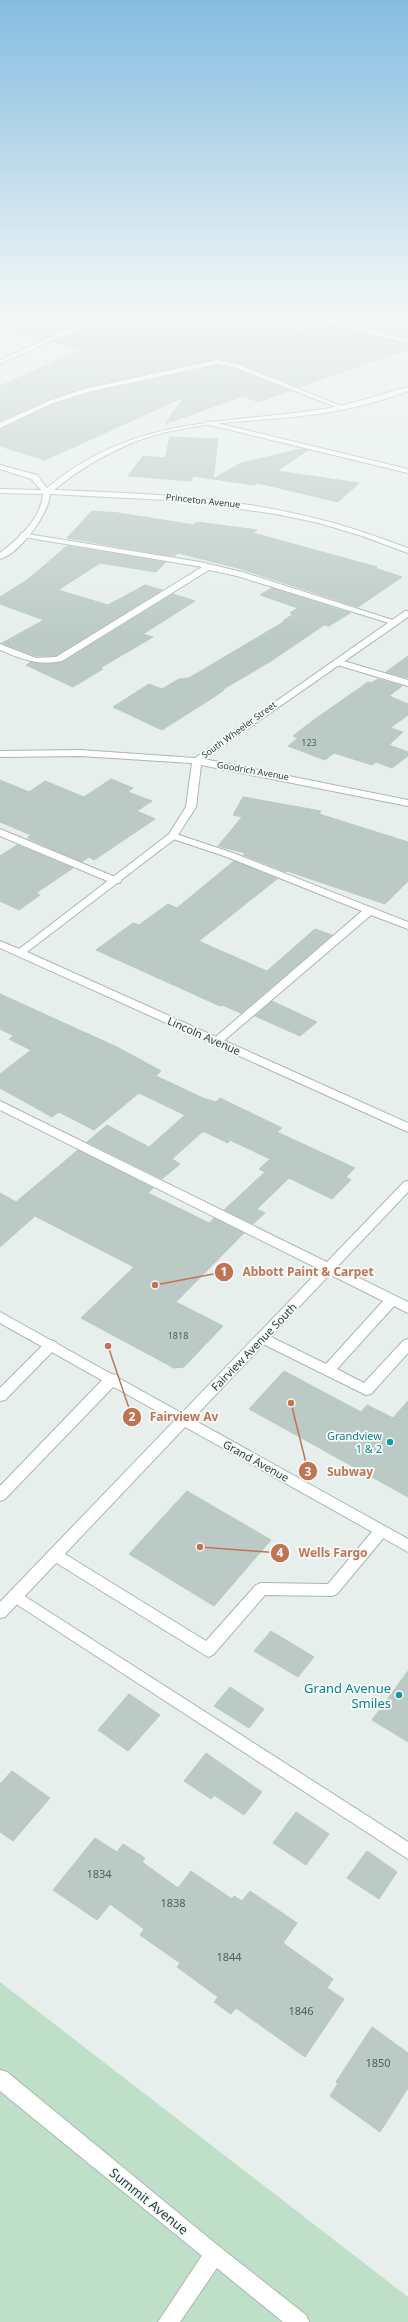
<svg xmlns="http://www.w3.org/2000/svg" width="408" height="2322" font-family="'Noto Sans',sans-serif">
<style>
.green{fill:#bfe0c8}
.building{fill:#bbcac4;stroke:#b8c9c2}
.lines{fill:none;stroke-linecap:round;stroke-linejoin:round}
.service-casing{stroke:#a8b8b2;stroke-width:2}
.minor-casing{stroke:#a8b8b2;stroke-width:2}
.tertiary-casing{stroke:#a8b8b2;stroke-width:2}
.secondary-casing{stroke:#a4bbb3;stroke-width:2}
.service{fill:#fff;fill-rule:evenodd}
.minor{fill:#fff;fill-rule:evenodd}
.tertiary{fill:#fff;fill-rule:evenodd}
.secondary{fill:#fff;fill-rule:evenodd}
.culture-dot{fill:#0f9aa8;stroke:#f7fbf9;stroke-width:1.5}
.labels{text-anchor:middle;stroke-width:3.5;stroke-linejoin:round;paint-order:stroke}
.far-street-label{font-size:9px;fill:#24423a;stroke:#f7fbf9}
.number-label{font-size:9px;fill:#4a645c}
.street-label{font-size:11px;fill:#24423a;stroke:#f7fbf9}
.culture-label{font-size:11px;fill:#0d838f;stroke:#f7fbf9;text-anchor:end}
.near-number-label{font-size:11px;fill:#4a645c}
.near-culture-label{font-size:13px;fill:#0d838f;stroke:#f7fbf9;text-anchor:end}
.near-street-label{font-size:13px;fill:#24423a;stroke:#f7fbf9}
.leader{fill:none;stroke:#c07456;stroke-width:1.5}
.callout-dot{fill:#c07456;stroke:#f7fbf9;stroke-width:1.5}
.mark-label{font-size:12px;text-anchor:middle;font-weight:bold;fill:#fff}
.callout-label{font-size:12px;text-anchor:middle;font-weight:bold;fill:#c07456;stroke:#f7fbf9;stroke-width:3.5;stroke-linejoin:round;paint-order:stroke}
</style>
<rect width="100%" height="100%" fill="#e6efeb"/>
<path class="green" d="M0,1982L408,2297V2322H0Z"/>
<g class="building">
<path d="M0,318H53L77,324L43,339L0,327Z"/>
<path d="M103,318H244L307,333L309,319L408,344V349L299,387L238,363L217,359L84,388L49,400L0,421V386L81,350L53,342L86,327L92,328L93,324Z"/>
<path d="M327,318H408V337Z"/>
<path d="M217,366L234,368L290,391L258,402L243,396L165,424L184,397L45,460L0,446V429L54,404L88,393Z"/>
<path d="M170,437L218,439L213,479L193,476L191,481L128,476L143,456L165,458Z"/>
<path d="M301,449L308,450L277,471L359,483L338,502L258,483L254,485L213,479L241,463Z"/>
<path d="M92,511L119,513L194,525L197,522L257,530L253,533L377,567L375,568L402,577L358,607L238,568L178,553L175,556H171L67,538Z"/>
<path d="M67,546L166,562L156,572L100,563L58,590L108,605L145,585L162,590L56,656H36L2,643L44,620L0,604V597L27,580Z"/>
<path d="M272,588L350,613L329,626L324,625L271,661L222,690H224L214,697L162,730L113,707L149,684L162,689L179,679L189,678L285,621H283L293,614L290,613L298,608L260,595Z"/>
<path d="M173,594L195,601L143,634L153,637L100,668L103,669L73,687L26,665L31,662L46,664L63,662Z"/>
<path d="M408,656V678L386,672Z"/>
<path d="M378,679L402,686L389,696L408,704V715L390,728L403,732L389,745L408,752V756L392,768L376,762L372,765L334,753L325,760L288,746L298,738L293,736L311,722L368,682L371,683Z"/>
<path d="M111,779L133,788L128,792L152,801L137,811L155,819L94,860L89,857L82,862L27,838L31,835L0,822V780L29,792L45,781L84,797Z"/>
<path d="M243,797L321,811L319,814L408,842V881L385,904L287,871L286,872L243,855L245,853L218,846L242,817L233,815Z"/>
<path d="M17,845L73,868L36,893L40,895L19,910L0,901V856Z"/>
<path d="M234,861L277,879L199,941L203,943L267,971L315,929L332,935L241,1013L222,1005L220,1006L96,950L133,923L139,925L168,904L177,908Z"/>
<path d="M0,994L117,1047L161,1071L156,1076L203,1098L216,1102L220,1098L282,1128L277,1132L355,1168L346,1177L351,1180L332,1199L289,1178L257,1209L265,1213L253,1224L224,1210L265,1172L259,1169L270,1159L230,1140L228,1143L205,1132H202L172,1159L180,1164L162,1179L87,1142L107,1125L149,1147L185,1115L139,1093L94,1130L59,1112L52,1117L0,1088V1074L31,1050L9,1039L14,1036L0,1029Z"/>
<path d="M272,1001L317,1022L300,1036L255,1016Z"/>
<path d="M78,1150L153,1188L148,1193L209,1223L214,1218L244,1233L176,1302L223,1326L184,1367L174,1368L81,1318L134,1267L35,1216L0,1247V1193L16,1202Z"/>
<path d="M284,1371L361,1412L367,1405L393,1418L408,1401V1497L249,1409Z"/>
<path d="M187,1491L271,1540L214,1606L129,1554Z"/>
<path d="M271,1631L314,1657L298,1677L254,1651Z"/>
<path d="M408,1671V1742L372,1720Z"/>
<path d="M230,1687L264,1709L249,1728L214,1706Z"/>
<path d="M129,1694L160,1715L128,1751L98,1730Z"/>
<path d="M206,1753L262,1792L244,1815L214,1795L211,1799L184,1781Z"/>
<path d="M12,1771L50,1798L13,1841L0,1832V1784Z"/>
<path d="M296,1812L329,1834L306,1865L273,1843Z"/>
<path d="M95,1838L117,1852L123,1844L145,1858L142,1862L178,1888L191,1871L232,1899L234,1896L242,1901L250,1891L297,1923L283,1943L333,1979L327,1988L344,1999L305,2057L236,2008L231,2014L214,2002L218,1997L177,1967L180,1963L140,1935L144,1929L110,1904L97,1920L53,1890Z"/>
<path d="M367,1851L397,1872L379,1899L347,1878Z"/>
<path d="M372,2027L408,2053V2088L380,2132L330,2096L338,2083L336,2082Z"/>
</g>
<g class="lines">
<defs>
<g id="service">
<path d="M217,360L237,364L346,408L341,409L234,367L217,364L88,392L53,403L0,428V423L49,401L84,389Z"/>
<path d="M208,421L408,469V473L206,424L205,423Z"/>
<path d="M21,533L200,562L242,572L399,622L392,624L237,576L209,570L62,661C39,666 21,659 0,650V644L36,658L56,657L202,567L24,537L20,535Z"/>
<path d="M337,659L408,680V686L334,664L333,662Z"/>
<path d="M0,829L120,879L121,881L120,883H112L0,836Z"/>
<path d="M173,833L233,853L408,922V929L371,915L220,1044H212L210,1042L212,1040L362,911L227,857L170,838L168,836Z"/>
<path d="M0,1101L408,1302V1313L394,1306L337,1369L364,1383L403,1341L408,1339V1353L371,1394L366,1395L257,1341L255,1338L257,1335H267L326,1364L383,1301L0,1110Z"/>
<path d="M51,1340L56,1342L58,1345L56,1348L5,1400L0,1401V1388L46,1342Z"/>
<path d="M112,1374L117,1375L119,1379L117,1383L5,1499L0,1501V1486L107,1375Z"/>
<path d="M381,1525L386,1527L388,1531L386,1535L337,1594L332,1596L265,1595L213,1655L208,1657L50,1559L48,1555L50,1551L55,1549L60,1551L206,1641L256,1585L261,1583L328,1584L376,1527Z"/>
<path d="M15,1590L408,1842V1859L10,1600L7,1596L10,1592Z"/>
</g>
<g id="minor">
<path d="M94,318H102L0,364V360Z"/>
<path d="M408,387V391C374,404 338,412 302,416C246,422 187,422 134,442C105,454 78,470 54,490C144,493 234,497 322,520C351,527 380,538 408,548V553L362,536L319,523L276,514L185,501L50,494C49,514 19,554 0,559V553C19,538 41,519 43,494L0,493V489L41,490L31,479L0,469V465L37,475L47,488C133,417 214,425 317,410C349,406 377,395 408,387Z"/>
<path d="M405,611H408V617L204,759L408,800V806L201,765L196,807L176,838L27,952L408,1123V1132L0,948V941L19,949L169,834L186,807L192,763L80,756L0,757V751L80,750L195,758Z"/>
<path d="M214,2245L221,2248L224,2255L221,2262L180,2322H158L207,2248Z"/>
</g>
<g id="tertiary">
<path d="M309,318H320L408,339V343Z"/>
<path d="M408,1181V1192L5,1617L0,1618V1602L404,1182Z"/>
<path d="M0,2070L7,2072L221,2248L306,2315L309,2322H283L0,2091Z"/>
</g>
<path id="secondary" d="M0,1312L408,1539V1552L0,1323Z"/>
</defs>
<use href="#service" class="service-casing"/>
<use href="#minor" class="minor-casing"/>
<use href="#tertiary" class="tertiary-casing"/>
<use href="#secondary" class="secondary-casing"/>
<use href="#service" class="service"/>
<use href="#minor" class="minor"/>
<use href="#tertiary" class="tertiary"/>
<use href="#secondary" class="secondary"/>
</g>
<linearGradient id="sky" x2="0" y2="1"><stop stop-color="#84bce0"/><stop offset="0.49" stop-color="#f4f8f6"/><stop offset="1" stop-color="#f4f8f6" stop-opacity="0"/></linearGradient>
<rect width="408" height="643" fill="url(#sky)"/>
<g class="culture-dot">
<circle cx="390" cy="1442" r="4"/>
<circle cx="399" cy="1695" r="4"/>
</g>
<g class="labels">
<g class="far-street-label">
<text transform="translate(203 501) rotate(6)" y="3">Princeton Avenue</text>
<text transform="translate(239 730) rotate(-36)" y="3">South Wheeler Street</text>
<text transform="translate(253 771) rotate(10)" y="3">Goodrich Avenue</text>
</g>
<g class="number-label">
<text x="309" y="746">123</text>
<text x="178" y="1339">1818</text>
</g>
<g class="street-label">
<text transform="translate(204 1036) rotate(24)" y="4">Lincoln Avenue</text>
<text transform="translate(254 1347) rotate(-46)" y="4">Fairview Avenue South</text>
<text transform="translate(256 1461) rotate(29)" y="4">Grand Avenue</text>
</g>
<g class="culture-label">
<text x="382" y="1440">Grandview<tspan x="382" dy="13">1 &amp; 2</tspan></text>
</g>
<g class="near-number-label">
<text x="99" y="1878">1834</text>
<text x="173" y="1907">1838</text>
<text x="229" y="1961">1844</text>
<text x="301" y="2015">1846</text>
<text x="378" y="2067">1850</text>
</g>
<g class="near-culture-label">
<text x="391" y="1693">Grand Avenue<tspan x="391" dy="15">Smiles</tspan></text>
</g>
<g class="near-street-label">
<text transform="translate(149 2201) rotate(39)" y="5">Summit Avenue</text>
</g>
</g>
<path class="leader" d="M155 1285L224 1272M108 1346L132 1417M291 1403L308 1471M200 1547L280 1553"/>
<g class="callout-dot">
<circle cx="155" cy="1285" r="4"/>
<circle cx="108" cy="1346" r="4"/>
<circle cx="291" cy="1403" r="4"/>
<circle cx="200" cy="1547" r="4"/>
<circle cx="224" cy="1272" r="10"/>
<circle cx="132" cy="1417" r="10"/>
<circle cx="308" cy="1471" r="10"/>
<circle cx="280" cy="1553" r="10"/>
</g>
<g class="mark-label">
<text x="224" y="1276">1</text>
<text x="132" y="1421">2</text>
<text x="308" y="1476">3</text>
<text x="280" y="1557">4</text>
</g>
<g class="callout-label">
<text x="308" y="1276">Abbott Paint &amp; Carpet</text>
<text x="184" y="1421">Fairview Av</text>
<text x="350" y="1476">Subway</text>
<text x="333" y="1557">Wells Fargo</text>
</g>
</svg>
